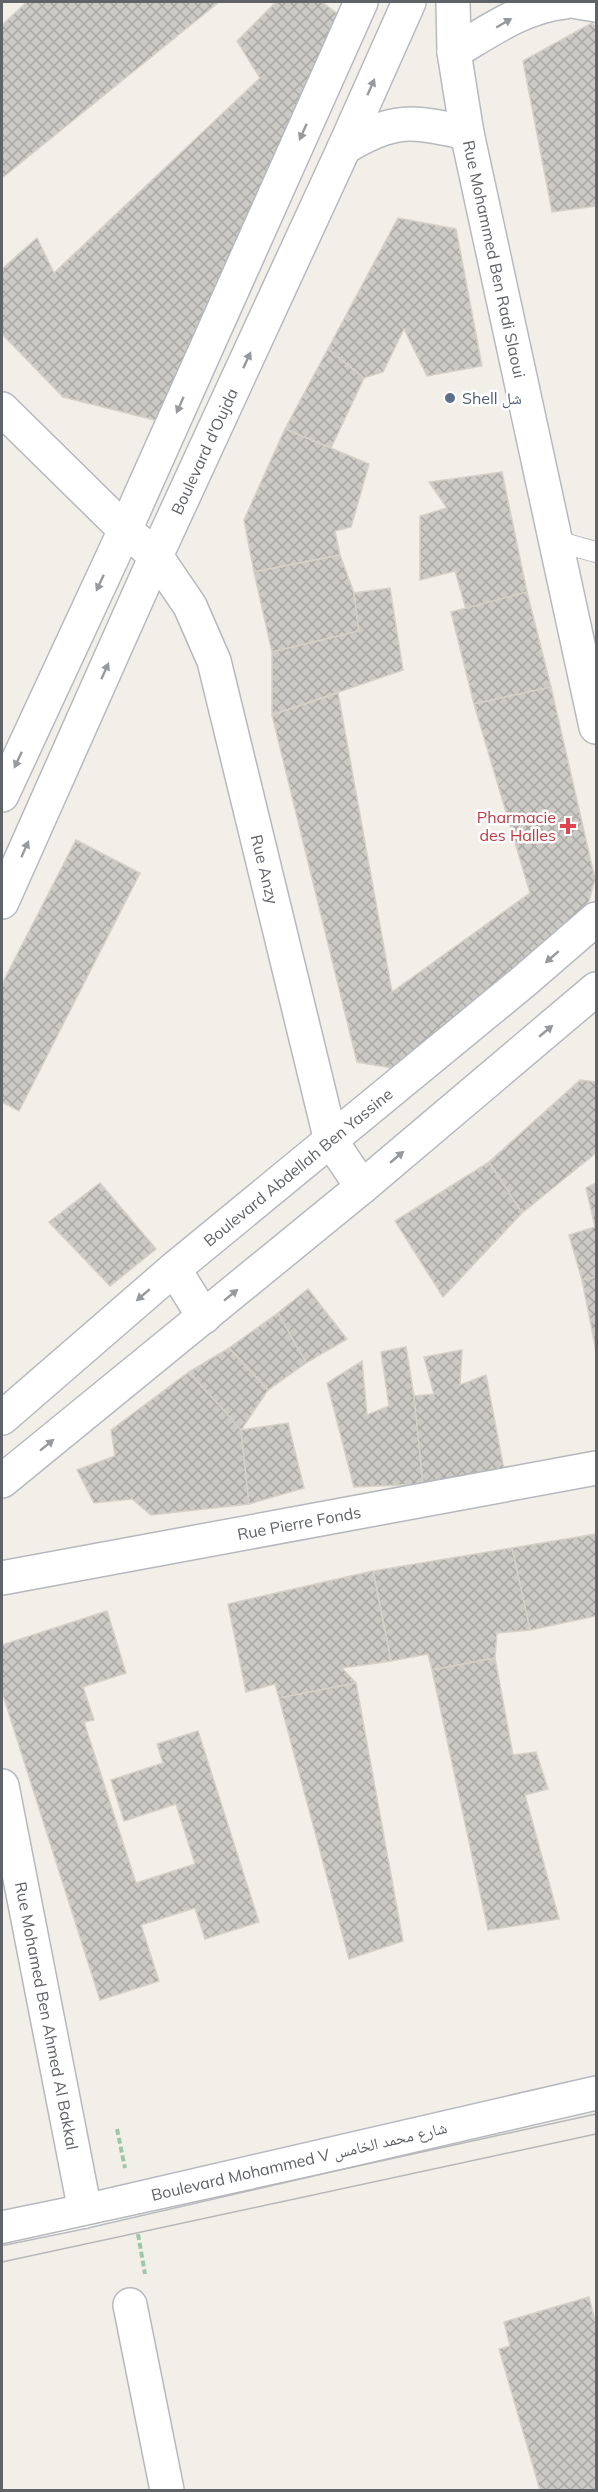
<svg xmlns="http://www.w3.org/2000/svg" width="598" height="2492" font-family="Mulish,'Noto Naskh Arabic',sans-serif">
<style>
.building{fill:url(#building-cross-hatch);stroke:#d6d1c6;stroke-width:1.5}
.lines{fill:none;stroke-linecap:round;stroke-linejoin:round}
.lane-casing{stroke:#b5b8bc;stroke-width:22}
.street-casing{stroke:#b5b8bc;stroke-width:36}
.secondary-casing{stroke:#b6babf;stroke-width:36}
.path{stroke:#9cc7a9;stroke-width:4;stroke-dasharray:6 3;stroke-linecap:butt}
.lane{stroke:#fff;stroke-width:20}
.street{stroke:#fff;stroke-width:33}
.secondary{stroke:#fff;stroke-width:33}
.tram{stroke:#b6b7b8;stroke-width:1.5}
.oneway{fill:#979a9d}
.service-dot{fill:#5c6f8a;stroke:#fff;stroke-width:2}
.health-dot{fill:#e0444e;stroke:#fff;stroke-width:2}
.labels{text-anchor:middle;stroke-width:5;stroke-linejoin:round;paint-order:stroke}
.street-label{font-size:16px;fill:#5f6368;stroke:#fff}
.service-label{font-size:16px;fill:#4e5e75;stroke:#fff;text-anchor:start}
.health-label{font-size:16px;fill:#be3a42;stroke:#fff;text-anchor:end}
</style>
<defs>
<pattern id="building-cross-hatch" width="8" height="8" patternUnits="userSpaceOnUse" patternTransform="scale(1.5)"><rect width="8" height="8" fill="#cccac5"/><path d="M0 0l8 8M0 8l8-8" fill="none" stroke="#a9a8a4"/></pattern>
</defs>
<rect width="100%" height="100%" fill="#f1efe8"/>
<g class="building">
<path d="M27,2H219L2,178V25Z"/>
<path d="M276,2H322L348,22L167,423L63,397L2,334V269L37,238L54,273L260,78L237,41Z"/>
<path d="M592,23L596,28V206L552,212L523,61Z"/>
<path d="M398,218L456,229L482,366L427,376L404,329L383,372L364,378L328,349Z"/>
<path d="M328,349L364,378L331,448L285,429Z"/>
<path d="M285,429L369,464L351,527L335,531L340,555L254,572L244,520Z"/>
<path d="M502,472L527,592L466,609L455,571L420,580V516L447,508L429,482Z"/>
<path d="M340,555L354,593L359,631L272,652L254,572Z"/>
<path d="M390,588L403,670L272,715V652L359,631L354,593Z"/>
<path d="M527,592L551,687L474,704L451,612Z"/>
<path d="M551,687L595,879L581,929L398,1069L357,1062L272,715L338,693L392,992L530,893L474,704Z"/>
<path d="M76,840L140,873L19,1111L2,1102V984Z"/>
<path d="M580,1080L596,1082V1153L522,1213L489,1162Z"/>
<path d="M489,1162L522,1213L443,1297L395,1221Z"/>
<path d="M100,1183L156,1249L110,1286L49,1222Z"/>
<path d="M596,1183V1277L582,1280L569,1235L595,1227L586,1188Z"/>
<path d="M596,1277V1351L582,1280Z"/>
<path d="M308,1289L347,1339L306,1363L278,1313Z"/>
<path d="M278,1313L306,1363L268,1390L229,1348Z"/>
<path d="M406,1347L414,1396L423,1484L354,1487L327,1383L362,1361L367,1415L389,1406L381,1352Z"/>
<path d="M229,1348L268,1390L241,1430L189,1372Z"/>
<path d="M462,1350L460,1385L486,1375L505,1475L423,1484L414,1396L434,1394L424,1357Z"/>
<path d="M189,1372L241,1430L249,1504L151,1515L132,1499L94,1503L77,1470L115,1456L111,1430Z"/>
<path d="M288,1423L304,1488L249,1504L241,1430Z"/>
<path d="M596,1534V1616L530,1630L512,1548Z"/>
<path d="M512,1548L530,1630L497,1633L495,1658L432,1670L428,1654L391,1661L373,1571Z"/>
<path d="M373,1571L391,1661L342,1668L356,1683L279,1698L275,1684L246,1692L228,1604Z"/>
<path d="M107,1611L126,1673L83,1687L94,1720L84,1722L136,1883L195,1864L176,1804L124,1821L111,1780L163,1763L157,1744L198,1731L259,1922L205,1939L195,1908L141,1925L159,1981L100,2000L2,1692V1645Z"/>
<path d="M495,1658L513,1755L536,1752L548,1789L525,1795L559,1919L488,1930L432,1670Z"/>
<path d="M356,1683L403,1941L349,1959L279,1698Z"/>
<path d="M589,2297L596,2325V2490H540L499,2349L510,2346L504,2322Z"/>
</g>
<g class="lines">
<defs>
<path id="lane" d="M556,541L596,552"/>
<g id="street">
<path id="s1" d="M2,409L125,530L156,556L190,606L214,661L331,1141L362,1187"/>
<path id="s2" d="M2,1578L596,1468"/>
<path id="s3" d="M2,1786L85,2211"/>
<path d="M130,2305L167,2490"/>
</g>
<g id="secondary">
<path id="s4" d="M453,2L454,52L467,133L596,727"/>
<path d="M577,2L596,5"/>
<path d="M454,52C489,31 524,6 565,2"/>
<path d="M344,148C394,117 412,121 467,133"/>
<path d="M2,795L125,530L361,2"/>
<path id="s5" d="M2,902L156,556L344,148L409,2"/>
<path d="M174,1269L204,1317"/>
<path id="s6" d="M2,1418L174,1269L523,982L596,919"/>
<path d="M2,1481L362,1187L596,989"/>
<path d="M2,2228L85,2211L596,2093"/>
</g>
</defs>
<use href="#lane" class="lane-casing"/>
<use href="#street" class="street-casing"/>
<use href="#secondary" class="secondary-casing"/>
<g class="path">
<path d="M117,2129L125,2168"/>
<path d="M138,2234L145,2274"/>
</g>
<use href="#lane" class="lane"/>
<use href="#street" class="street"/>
<use href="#secondary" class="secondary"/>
<g class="tram">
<path d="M2,2244L596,2114"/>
<path d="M2,2262L596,2134"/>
</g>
</g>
<defs><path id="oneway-solid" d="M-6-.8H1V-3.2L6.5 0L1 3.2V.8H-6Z" transform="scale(1.5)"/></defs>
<g class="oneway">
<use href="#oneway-solid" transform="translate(504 23) rotate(-30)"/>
<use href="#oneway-solid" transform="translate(371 87) rotate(-66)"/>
<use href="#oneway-solid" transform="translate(303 132) rotate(114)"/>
<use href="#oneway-solid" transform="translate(247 360) rotate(-65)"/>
<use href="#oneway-solid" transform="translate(180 405) rotate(114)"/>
<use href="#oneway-solid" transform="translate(100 583) rotate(115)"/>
<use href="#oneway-solid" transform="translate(105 671) rotate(-66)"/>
<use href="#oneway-solid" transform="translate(18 760) rotate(115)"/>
<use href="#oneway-solid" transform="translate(25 849) rotate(-66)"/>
<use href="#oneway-solid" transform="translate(552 957) rotate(139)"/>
<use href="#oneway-solid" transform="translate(546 1031) rotate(-40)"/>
<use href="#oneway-solid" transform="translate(397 1157) rotate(-40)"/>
<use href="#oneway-solid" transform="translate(143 1295) rotate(139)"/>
<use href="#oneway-solid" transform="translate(231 1295) rotate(-39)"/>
<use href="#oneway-solid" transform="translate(47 1445) rotate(-39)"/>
</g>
<circle class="service-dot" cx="450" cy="398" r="6"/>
<path class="health-dot" d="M565 817h6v6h6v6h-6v6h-6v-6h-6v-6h6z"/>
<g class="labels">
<g class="street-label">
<text dy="6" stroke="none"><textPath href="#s4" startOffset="261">Rue Mohammed Ben Radi Slaoui</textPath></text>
<text dy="6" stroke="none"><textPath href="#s5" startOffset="494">Boulevard d'Oujda</textPath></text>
<text dy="6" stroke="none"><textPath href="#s1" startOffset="548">Rue Anzy</textPath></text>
<text dy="6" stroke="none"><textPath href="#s6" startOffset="388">Boulevard Abdellah Ben Yassine</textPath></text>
<text dy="6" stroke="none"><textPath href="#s2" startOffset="302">Rue Pierre Fonds</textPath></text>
<text dy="6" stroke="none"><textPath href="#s3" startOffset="234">Rue Mohamed Ben Ahmed Al Bakkal</textPath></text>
<text transform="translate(299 2161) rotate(-13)" y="6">Boulevard Mohammed V شارع محمد الخامس</text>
</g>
<g class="service-label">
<text x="462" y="404">Shell شل</text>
</g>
<g class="health-label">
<text x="556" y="823">Pharmacie<tspan x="556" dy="18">des Halles</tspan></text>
</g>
</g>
<rect width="598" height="2492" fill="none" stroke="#5f6368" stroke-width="6"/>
</svg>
